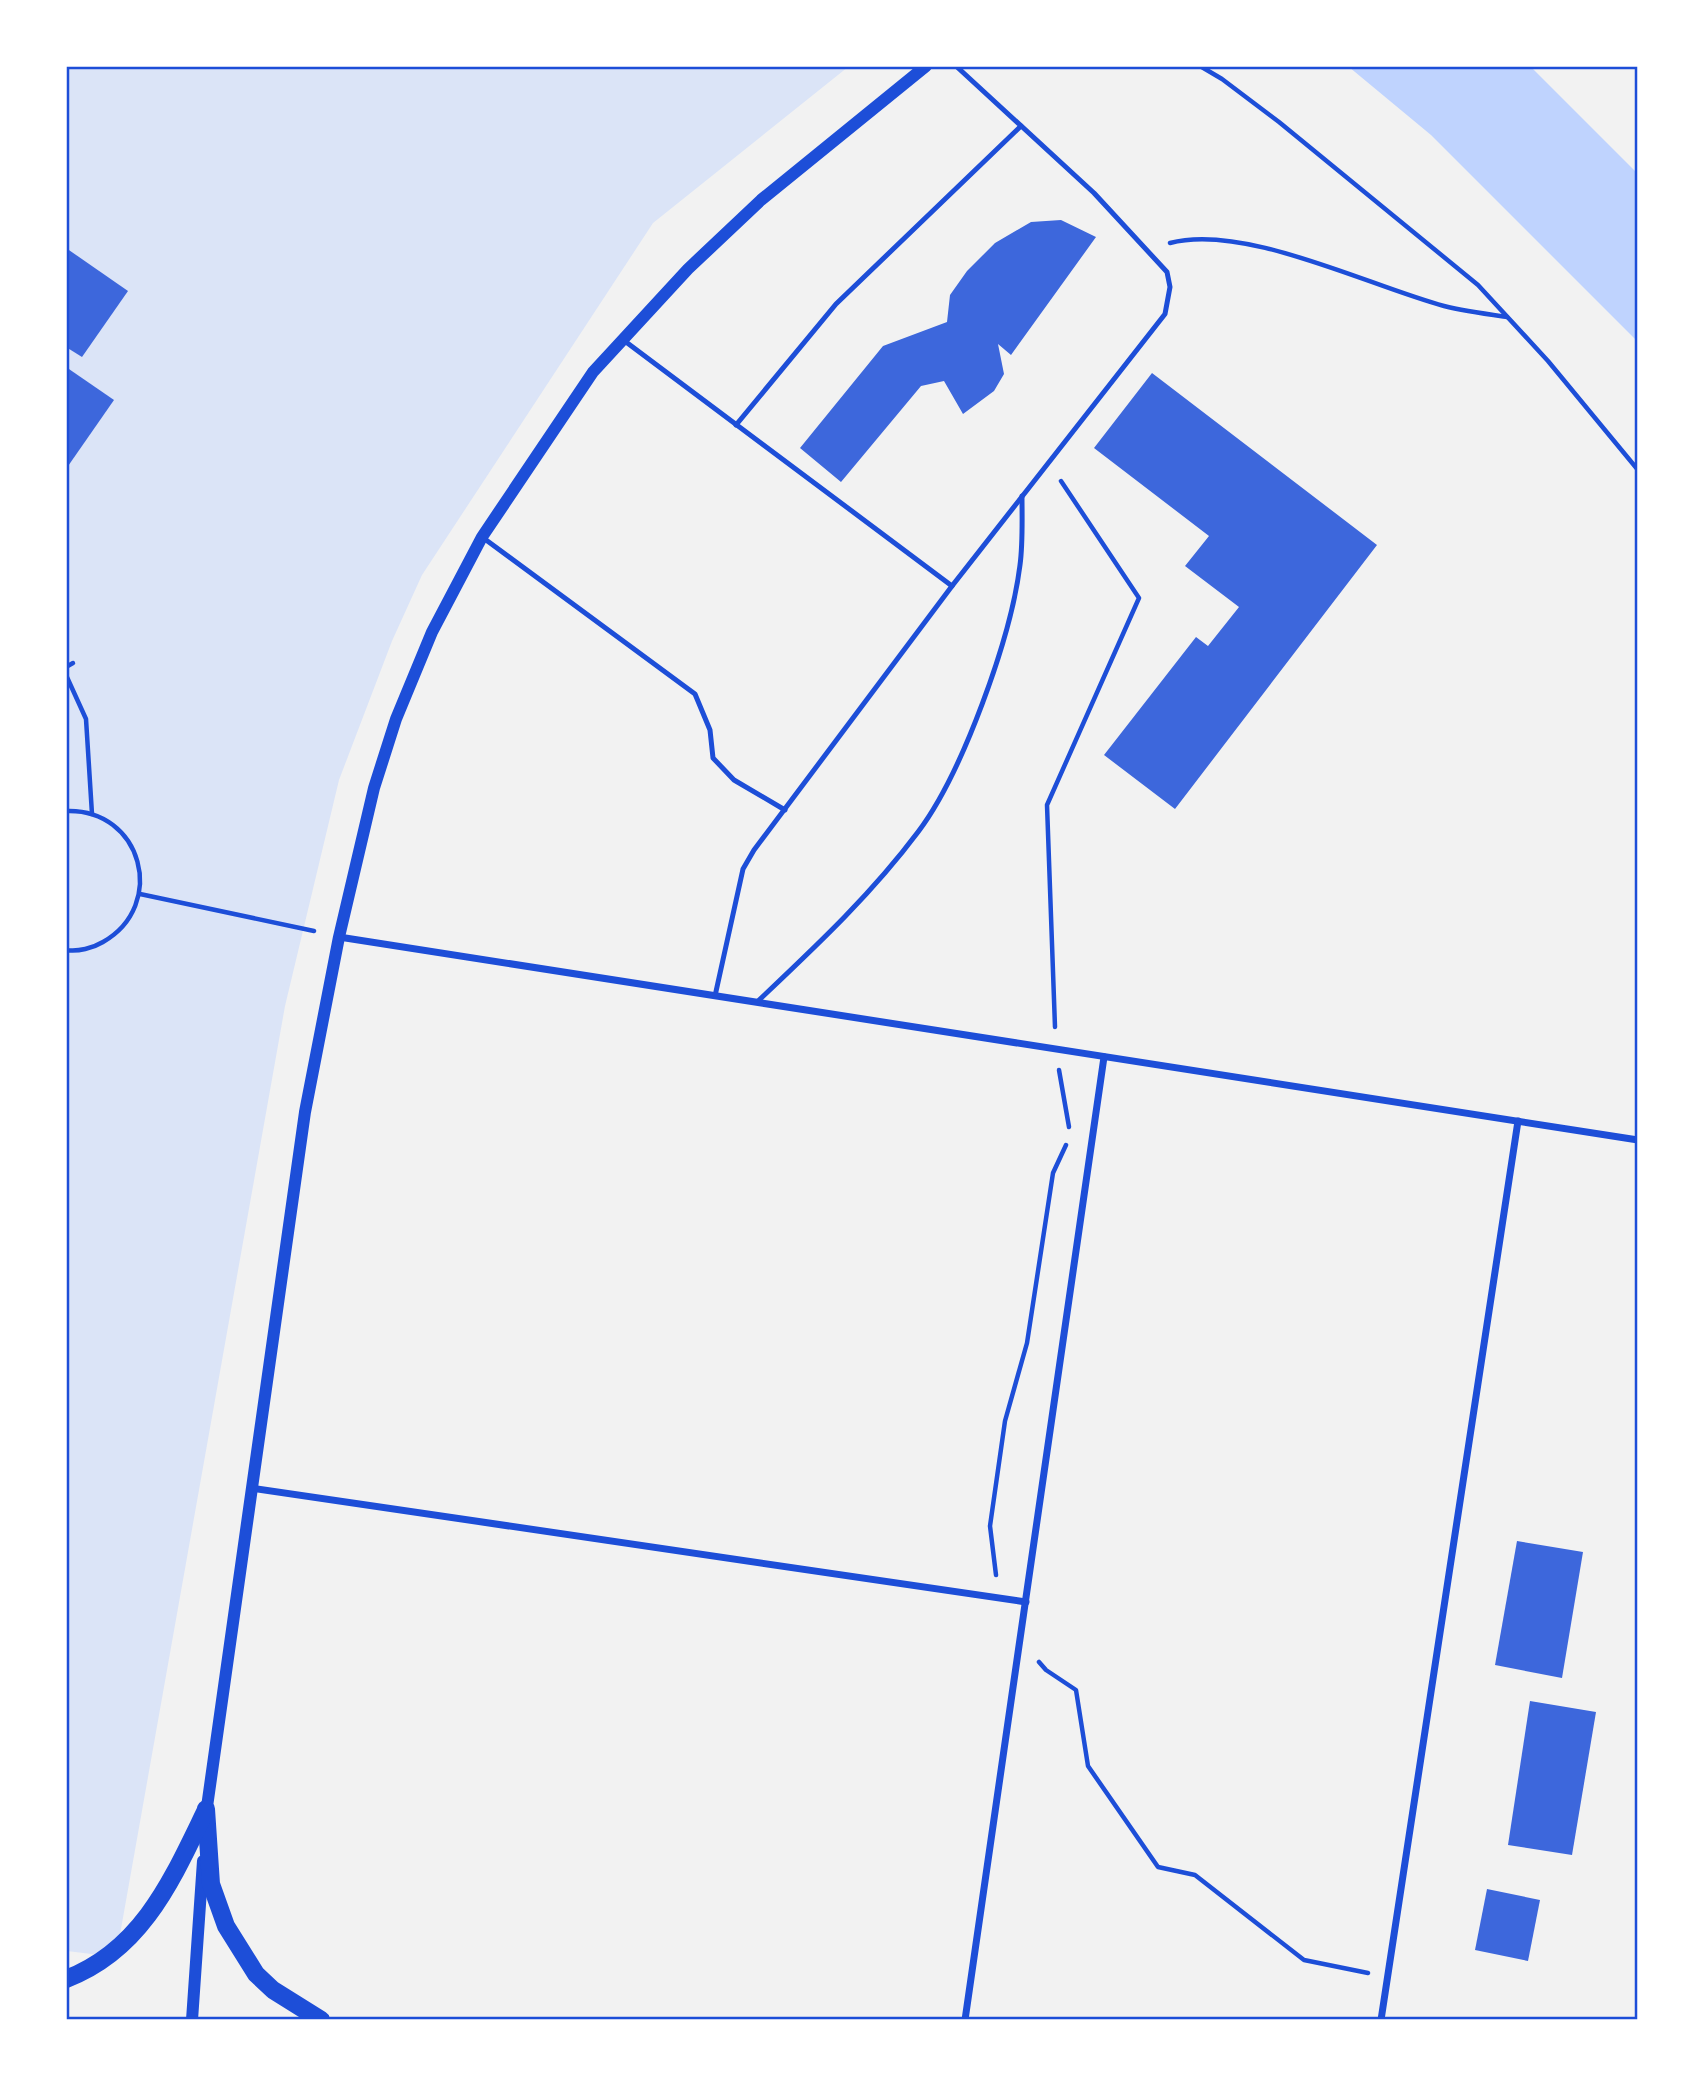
<svg xmlns="http://www.w3.org/2000/svg" width="1704" height="2086" font-family="Commissioner,sans-serif">
<style>
.green{fill:#dbe4f7}
.water{fill:#bfd3fe}
.building{fill:#3d67dc}
.lines{fill:none;stroke-linecap:round;stroke-linejoin:round}
.path{stroke:#1d4ed8;stroke-width:4.5}
.service{stroke:#1d4ed8;stroke-width:5}
.minor{stroke:#1d4ed8;stroke-width:7}
.tertiary{stroke:#1d4ed8;stroke-width:12}
.primary{stroke:#1d4ed8;stroke-width:18}
.neatline{fill:none;stroke:#1d4ed8;stroke-width:2.5}
</style>
<rect width="100%" height="100%" fill="#f2f2f2"/>
<path class="green" d="M67,67H848L653,223L422,575L392,641L339,780L285,1006L116,1957L67,1951Z"/>
<path class="water" d="M1349,67H1531L1637,173V341L1431,135Z"/>
<g class="building">
<path d="M1061,220L1096,237L1011,355L998,344L1004,374L994,391L963,414L944,381L921,386L841,482L800,448L883,346L947,322L950,295L967,271L995,243L1031,222Z"/>
<path d="M66,248L128,291L82,357L66,347Z"/>
<path d="M66,367L114,400L66,469Z"/>
<path d="M1152,373L1377,545L1175,809L1104,755L1196,637L1208,646L1239,607L1185,566L1209,536L1094,448Z"/>
<path d="M1517,1541L1583,1552L1562,1678L1495,1665Z"/>
<path d="M1530,1701L1596,1712L1572,1855L1508,1845Z"/>
<path d="M1487,1889L1540,1900L1528,1961L1475,1950Z"/>
</g>
<g class="lines">
<g class="path">
<path d="M1200,66L1222,79L1279,122L1478,285L1548,361L1638,470"/>
<path d="M1170,243C1244,223 1369,286 1444,306C1464,311 1486,314 1507,317"/>
<path d="M66,667L73,663"/>
<path d="M66,675L86,719L92,814"/>
<path d="M66,811C142,808 168,905 103,942C93,948 78,952 66,950"/>
<path d="M140,894L314,931"/>
<path d="M1055,1027L1047,805L1139,598L1061,481"/>
<path d="M1059,1070L1069,1127"/>
<path d="M996,1575L990,1526L1005,1421L1027,1343L1053,1173L1066,1145"/>
<path d="M1039,1662L1046,1670L1076,1690L1088,1766L1158,1867L1195,1875L1304,1960L1368,1973"/>
</g>
<g class="service">
<path d="M622,339L952,586"/>
<path d="M736,425L836,304L1021,126"/>
<path d="M482,537L695,694L710,730L713,758L734,780L785,810"/>
<path d="M715,996L743,869L754,850L952,586L1165,314L1170,287L1167,272L1094,193L956,66"/>
<path d="M757,1002C814,948 870,896 918,832C962,774 1011,638 1020,565C1023,543 1022,519 1022,496"/>
</g>
<g class="minor">
<path d="M339,937L1638,1140"/>
<path d="M251,1488L1026,1602"/>
<path d="M965,2020L1104,1057"/>
<path d="M1381,2020L1518,1121"/>
</g>
<g class="tertiary">
<path d="M206,1814L305,1112L339,937L374,788L396,719L432,632L482,537L593,372L688,269L761,200L926,66"/>
<path d="M192,2020L203,1861"/>
</g>
<g class="primary">
<path d="M206,1809L211,1884L226,1926L256,1974L273,1990L321,2020"/>
<path d="M66,1979C142,1950 172,1880 205,1812"/>
</g>
</g>
<rect width="1704" height="2086" fill="none" stroke="#ffffff" stroke-width="136"/>
<rect x="68" y="68" width="1568" height="1950" class="neatline"/>
</svg>
